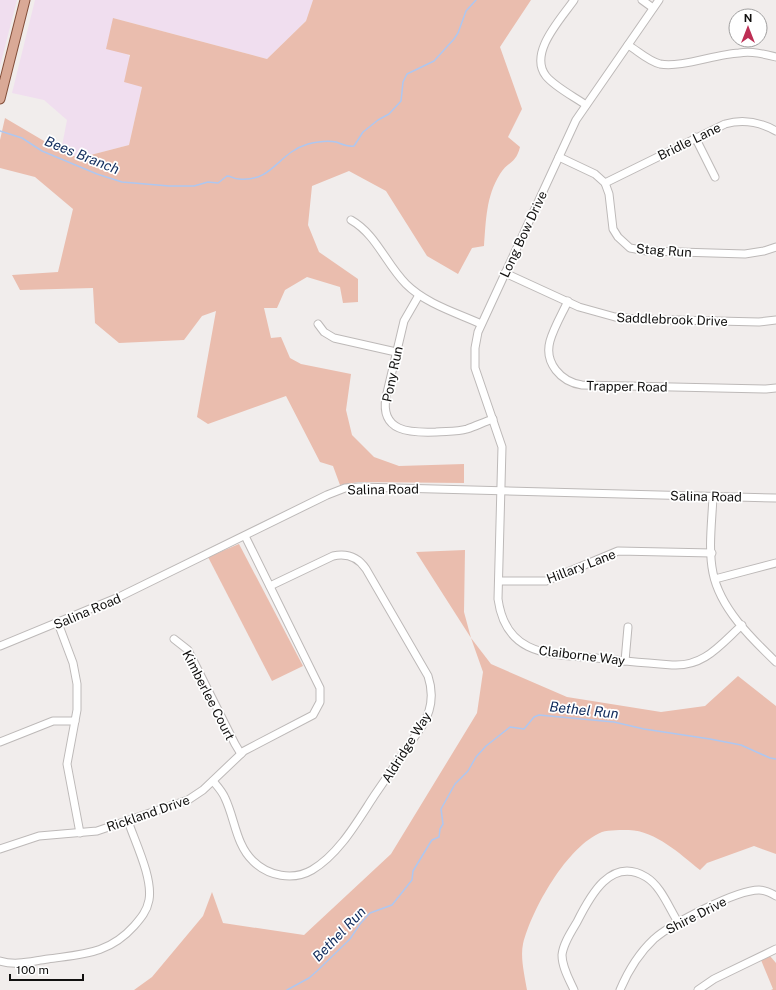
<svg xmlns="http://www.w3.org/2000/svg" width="776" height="990" font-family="'Public Sans',sans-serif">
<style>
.industrial{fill:#f0deef}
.green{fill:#eabdae}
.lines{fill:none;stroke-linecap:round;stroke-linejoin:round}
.stream{stroke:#aec7f0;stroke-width:1.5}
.minor-casing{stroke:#bdb9b8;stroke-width:9}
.major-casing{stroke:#824e39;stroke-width:11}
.minor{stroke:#fff;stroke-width:7}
.major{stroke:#d9a996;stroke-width:9}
.labels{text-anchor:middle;stroke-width:3.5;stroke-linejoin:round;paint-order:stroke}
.street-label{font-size:13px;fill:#11100f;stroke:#fff}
.water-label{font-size:14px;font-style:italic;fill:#0f2a5b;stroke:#fff}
</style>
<rect width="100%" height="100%" fill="#f1edec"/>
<g class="industrial">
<path d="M0,0H17L0,66Z"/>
<path d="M35,0H313L306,21L267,59L113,18L142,87L129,145L79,158L61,151L67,120L44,100L12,93Z"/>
</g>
<g class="green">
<path d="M313,0H531L500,47L522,109L508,137L520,147C516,164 507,162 500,174C486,196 486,221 484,246L472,248L458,274L427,256L386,191L349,171L312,186L308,225L319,252L358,279V302L343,303L340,287L307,277L285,290L277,308H264L271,338L281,337L290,358L301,364L351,374L346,410L352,435L374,457L399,466L464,464V483L359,482L340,485L333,466L320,462L286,396L208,424L197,417L216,311L202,316L184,340L119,343L95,323L93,288L20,290L12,275L58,272L73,209L35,177L0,168V140L5,118L61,151L79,158L129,145L142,87L124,82L130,55L106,49L113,18L267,59L306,21Z"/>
<path d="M239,544L303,666L272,681L208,557Z"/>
<path d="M465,550L464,612L471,638L491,664L567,697L661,712L705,706L738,676L776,706V854L754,846L707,863L700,870C680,854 656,831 629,830C622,830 609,830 602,832C567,846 532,909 523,944C520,958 525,977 527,990H134L152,977L203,916L212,892L223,923L304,935L391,854L477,713L483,672L471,638L416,552Z"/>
<path d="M770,956L776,963V990H771L773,989L761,960Z"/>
</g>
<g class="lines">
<g class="stream">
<path d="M0,131L22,138L42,151L97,174L122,182L169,186H194L208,182L218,183L227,176C231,176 234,179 239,179C274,182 277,153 308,144C316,142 327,140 336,142C342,144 347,147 354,146L363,132L378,120L389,114L401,101L403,82L407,74L434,61L454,39L458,33L466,11L476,0"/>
<path d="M287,990L309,978L317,971L350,939L360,924L370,913L392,905L412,880L413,871L430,843L432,840L439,837L440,829L443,824L441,809L455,784L468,771L476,757L486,746L510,727L524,729L534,717L539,715L614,722L644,729L710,739L741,745L770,758L776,759"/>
</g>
<defs>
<g id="minor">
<path d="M574,0C561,19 528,53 546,76C555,87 573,96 586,105"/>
<path d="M642,0L653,8"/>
<path d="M659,0L576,120L478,332L475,348V368L502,447L498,599C506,657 551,654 596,658C622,661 647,663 672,665C704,667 720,645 742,625"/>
<path d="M628,45C638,51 648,61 660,64C681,68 716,54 739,53C752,51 764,54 776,57"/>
<path d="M695,137L715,177"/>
<path d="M559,157L595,174L605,183L609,194L613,229L618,237L630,248L647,251L745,254L764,251L776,247"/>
<path d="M605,183L725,124C743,119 760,122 776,131"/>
<path d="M351,220C376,234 386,264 406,284C426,304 457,313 481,324"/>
<path d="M505,273L579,307L615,317L636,319L759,322L776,320"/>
<path d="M419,295L404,321L386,397C380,432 410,433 436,432C446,431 457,432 467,429C476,426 484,422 493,419"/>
<path d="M568,301C562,314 554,327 550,341C544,363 561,382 582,385L766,389L776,388"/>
<path d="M318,324L324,332L334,338L396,352"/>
<path d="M713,496C712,521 708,549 713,573C720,608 751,638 776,662"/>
<path d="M715,579L776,563"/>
<path d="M499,581H546L618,551L712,553"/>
<path d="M58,623L73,663L77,684V710L67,764L80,833"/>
<path d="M174,639L188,650L235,744L241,754"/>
<path d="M0,646L119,597L327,495L345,488L359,487L776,498"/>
<path d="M625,661L628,627"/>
<path d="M0,742L53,721H75"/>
<path d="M213,781C217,786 222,791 225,798C235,819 236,845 253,861C268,876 293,881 312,870C339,854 357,822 374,796C390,773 406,749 422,726C432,710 434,694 428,676L366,569C358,557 347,553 333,556L270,586"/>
<path d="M0,849L39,836L97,831L188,800L203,790L244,751L313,715L320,702V688L245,536"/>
<path d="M0,961C16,966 32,961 48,959C83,954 109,954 134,926C141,918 147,911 149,900C153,878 135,842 128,821"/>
<path d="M574,990C569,979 562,967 562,955C563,944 571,932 577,922C590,896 611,856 646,877C661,886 669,908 678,922"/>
<path d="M620,990C628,971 639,953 654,939C671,924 736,890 759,890C765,890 771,893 776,896"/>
<path d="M698,990L714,979L776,949"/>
</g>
<path id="major" d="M0,99L25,0"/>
</defs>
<use href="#minor" class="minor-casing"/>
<use href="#major" class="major-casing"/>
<use href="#minor" class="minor"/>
<use href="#major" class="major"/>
</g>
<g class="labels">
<g class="street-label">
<text transform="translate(689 141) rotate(-26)" y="5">Bridle Lane</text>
<text transform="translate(523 234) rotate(-65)" y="5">Long Bow Drive</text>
<text transform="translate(664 250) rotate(4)" y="5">Stag Run</text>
<text transform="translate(672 319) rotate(2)" y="5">Saddlebrook Drive</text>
<text transform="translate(392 374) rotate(-78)" y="5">Pony Run</text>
<text transform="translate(627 386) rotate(1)" y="5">Trapper Road</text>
<text transform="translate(383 489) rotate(-1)" y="5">Salina Road</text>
<text transform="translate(706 496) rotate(1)" y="5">Salina Road</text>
<text transform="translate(581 566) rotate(-21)" y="5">Hillary Lane</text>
<text transform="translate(87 611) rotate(-23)" y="5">Salina Road</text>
<text transform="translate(582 655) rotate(7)" y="5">Claiborne Way</text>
<text transform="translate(209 695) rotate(63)" y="5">Kimberlee Court</text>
<text transform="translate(406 747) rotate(-58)" y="5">Aldridge Way</text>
<text transform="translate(148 813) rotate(-19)" y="5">Rickland Drive</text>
<text transform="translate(696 915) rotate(-27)" y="5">Shire Drive</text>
</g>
<g class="water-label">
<text transform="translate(82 155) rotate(22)" y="5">Bees Branch</text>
<text transform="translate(584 710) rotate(6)" y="5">Bethel Run</text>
<text transform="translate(339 934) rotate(-46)" y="5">Bethel Run</text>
</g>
</g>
<g transform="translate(748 28)"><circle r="19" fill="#ffffff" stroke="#a09f9f"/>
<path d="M0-3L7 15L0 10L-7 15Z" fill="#bd2e54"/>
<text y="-6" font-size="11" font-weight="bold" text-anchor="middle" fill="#11100f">N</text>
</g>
<path d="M10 974v6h73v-6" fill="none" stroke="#11100f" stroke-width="2"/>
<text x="16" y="974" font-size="12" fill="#11100f" stroke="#ffffff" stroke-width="3" paint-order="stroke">100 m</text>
</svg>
